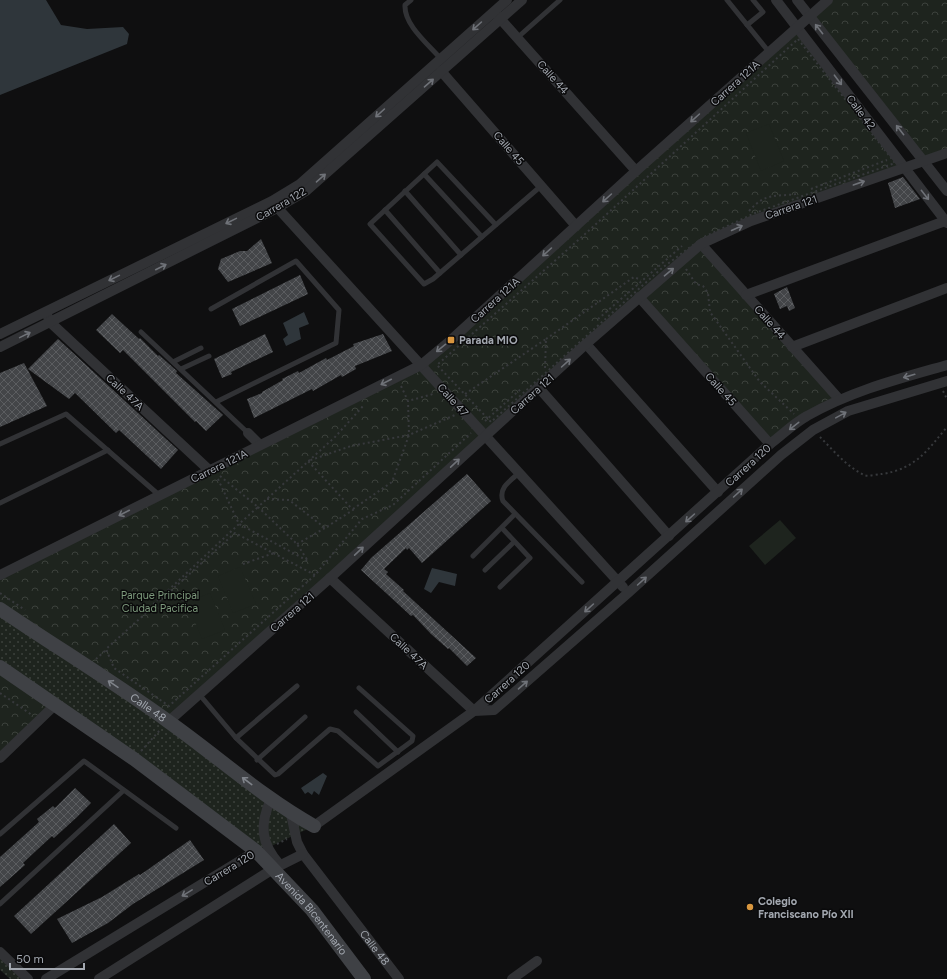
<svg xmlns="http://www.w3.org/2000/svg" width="947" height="979" font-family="Figtree,sans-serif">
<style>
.grass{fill:url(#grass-dots)}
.forest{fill:url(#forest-crowns)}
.garden{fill:#1e241e}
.water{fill:#2f363b}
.building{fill:url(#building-cross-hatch)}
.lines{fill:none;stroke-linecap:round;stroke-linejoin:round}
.path{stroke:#37393c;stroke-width:2;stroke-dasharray:2 3;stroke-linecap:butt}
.lane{stroke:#313235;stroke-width:5}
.street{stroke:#313235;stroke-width:10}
.secondary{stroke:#3f4145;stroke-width:14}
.oneway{stroke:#6f7278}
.oneway2{stroke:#7f838a}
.poi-dot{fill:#d9973f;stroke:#0a0a0b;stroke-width:1.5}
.labels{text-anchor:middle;stroke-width:3;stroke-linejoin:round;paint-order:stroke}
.street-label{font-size:11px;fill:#a2a7af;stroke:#0a0a0b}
.poi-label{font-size:11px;font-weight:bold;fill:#a2a7af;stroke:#0a0a0b;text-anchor:start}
.park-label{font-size:11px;fill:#7c987b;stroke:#0a0a0b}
</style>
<defs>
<pattern id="grass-dots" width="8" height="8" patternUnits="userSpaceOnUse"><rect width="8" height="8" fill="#1e241e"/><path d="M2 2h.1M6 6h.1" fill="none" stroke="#3c413c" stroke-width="1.8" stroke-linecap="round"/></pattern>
<pattern id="forest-crowns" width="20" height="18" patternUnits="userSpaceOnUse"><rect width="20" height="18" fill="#1e241e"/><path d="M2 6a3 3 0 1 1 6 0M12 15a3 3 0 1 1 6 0" fill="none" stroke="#3c413c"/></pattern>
<pattern id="building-cross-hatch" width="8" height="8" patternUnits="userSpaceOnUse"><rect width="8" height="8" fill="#434548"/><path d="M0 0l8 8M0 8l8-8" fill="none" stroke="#5b5d60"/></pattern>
</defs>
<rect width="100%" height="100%" fill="#0f0f10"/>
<g class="grass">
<path d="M0,609L314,826L267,848L256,851L0,667Z"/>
<path d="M0,952L28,979H10L0,970Z"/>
</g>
<g class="forest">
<path d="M828,0H947V153L924,161L809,16Z"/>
<path d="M797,27L904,167L701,244L839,399L770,444L639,297L169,721L0,609V575L421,364Z"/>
<path d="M0,667L56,704L0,758Z"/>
</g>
<g class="garden">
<path d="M769,124L784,161L761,171L746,133Z"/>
<path d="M780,520L796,538L765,565L749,546Z"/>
<path d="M240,567L256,604L233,613L218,576Z"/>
<path d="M210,593L225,630L202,639L187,602Z"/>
</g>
<g class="water">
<path d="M0,0H46L61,25L87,29L123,27L129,34L127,44L0,95Z"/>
<path d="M304,312L309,324L299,328L301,339L286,346L283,339L288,335L283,323Z"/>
<path d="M432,568L457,574L455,586L439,582L431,593L424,589Z"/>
<path d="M323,773L327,776L319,795L314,791L312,795L308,792L305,794L301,788Z"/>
</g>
<g class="building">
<path d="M903,177L920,199L895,208L888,183Z"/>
<path d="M261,239L272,263L228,282L218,269L221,259L240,251H247Z"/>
<path d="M300,275L308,294L240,326L232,309Z"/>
<path d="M787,287L795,308L789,311L787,306L780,309L774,294Z"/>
<path d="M112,314L139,339L140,338L158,356L159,355L177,371L176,373L223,415L206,431L196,421L195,422L123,350L120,353L96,330Z"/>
<path d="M265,334L273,352L231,372L232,374L222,378L214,359Z"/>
<path d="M383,334L392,351L355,366L356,369L342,377L341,375L313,391L312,389L254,418L247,399L262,393V392L283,380L282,379L298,371L299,373L326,358L327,360L354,346L353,344Z"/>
<path d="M58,339L178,450L161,469L119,430L116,433L75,393L69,399L28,369Z"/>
<path d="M24,363L47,406L0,427V373Z"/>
<path d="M467,474L491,501L422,563L409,548L407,550L406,548L384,569L388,572L386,574L404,590L403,591L476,658L467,666L449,648L448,649L431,634L413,615L411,616L361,570L371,558Z"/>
<path d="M75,788L91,803L76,818L54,838L52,836L23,863L25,865L0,887V857L39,822L37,819L53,806L55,808Z"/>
<path d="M114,824L131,843L31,934L14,916Z"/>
<path d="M190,840L204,860L133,904L108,923L72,943L57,919L102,897L139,874L140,875Z"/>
</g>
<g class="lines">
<g class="path">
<path d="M798,39L895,163L755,213L704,237L662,268L491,422L437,365L584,235Z"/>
<path d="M811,189L887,160"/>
<path d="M749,211C766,192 775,197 797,194"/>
<path d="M686,269L696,284L703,286L708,293L710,312L760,382L794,414"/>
<path d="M598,319L682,246"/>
<path d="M546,339L634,277L641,280"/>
<path d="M401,386L408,401L433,394"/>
<path d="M943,391L947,399"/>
<path d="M465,394L546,339L545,369"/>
<path d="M485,421L522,388"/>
<path d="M820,437C833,450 846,466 864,475C869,477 877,474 882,474C915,469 927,451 947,427"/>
<path d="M220,476L258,507L239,524L308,561L297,544L258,507L335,437L364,405"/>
<path d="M267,499L289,500L325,528L353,510L308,461L351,446L409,435L408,401"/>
<path d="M353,509L392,482L409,435L455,415"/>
<path d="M297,544L325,528"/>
<path d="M243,564L274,553"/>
<path d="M315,575L235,533L106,649L114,668L169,706L315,575L362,519L393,505L471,433"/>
<path d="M0,593L25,610"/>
<path d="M168,594L187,602"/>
<path d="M146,611L239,524L217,477"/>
<path d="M96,659L107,649"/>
<path d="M0,693L32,715"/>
<path d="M141,751L161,729"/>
<path d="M277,844L287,839"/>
</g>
<g class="lane">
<path d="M411,0L405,5C404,25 428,44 441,59"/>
<path d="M727,0L769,52"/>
<path d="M747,25L763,12L753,0"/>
<path d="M517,38L560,0"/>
<path d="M424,174L482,237"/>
<path d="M405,191L461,255"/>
<path d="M385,210L440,273"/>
<path d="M496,225L437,162L370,224L424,284L433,279L541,186"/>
<path d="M211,309L296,261L339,310L336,343L216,402"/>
<path d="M141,332L248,433"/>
<path d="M173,362L201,348"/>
<path d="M181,369L209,356"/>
<path d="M0,444L66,414L159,495"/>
<path d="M519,473C510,481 498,488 503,501L582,582"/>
<path d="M0,503L108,450"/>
<path d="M473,556L515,514"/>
<path d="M485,570L514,542"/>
<path d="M500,587L530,558L502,528"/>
<path d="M199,694L236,738L275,775L278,774L330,729L338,731L378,766L412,741L413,736L359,688"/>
<path d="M356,712L398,752"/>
<path d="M236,738L297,686"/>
<path d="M257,760L305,717"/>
<path d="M0,834L84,761L176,828"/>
<path d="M0,904L123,791"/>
</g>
<g class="street">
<path d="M776,0L947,223"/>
<path d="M797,0L947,191"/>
<path d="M496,14L636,171"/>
<path d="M441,71L576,226"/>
<path d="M274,204L623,587"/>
<path d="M701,244L839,399"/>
<path d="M746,295L945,221"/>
<path d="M639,297L770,444"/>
<path d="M48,317L51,323L209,470"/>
<path d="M0,334L272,201L300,184L507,0"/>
<path d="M586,344L718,492"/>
<path d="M0,347L277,208L306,191L522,0"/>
<path d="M792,347L947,288"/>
<path d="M539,388L669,536"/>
<path d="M248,433L260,445"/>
<path d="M0,575L421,365L451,340L636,171L828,0"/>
<path d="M330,578L474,711L494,710L628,593L781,455L813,430L848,411L947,381"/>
<path d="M169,721L330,578L586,344L701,244L751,221L947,153"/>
<path d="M0,758L56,704"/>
<path d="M271,799C259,825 261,844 280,865"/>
<path id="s1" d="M291,814L297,842L303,854L399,979"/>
<path d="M314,826L474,711L770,444C782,435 794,423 807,416C851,391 898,379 947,365"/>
<path d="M0,952L28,979"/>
<path d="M46,979L256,851"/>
<path d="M99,979L273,869L303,854"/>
<path d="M512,979L537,961"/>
</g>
<g class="secondary">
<path id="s2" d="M0,609C56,647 114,682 169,722C217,756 262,797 314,826"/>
<path id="s3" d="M0,667L134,759L256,851L312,910L364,979"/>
</g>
</g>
<defs><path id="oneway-shaft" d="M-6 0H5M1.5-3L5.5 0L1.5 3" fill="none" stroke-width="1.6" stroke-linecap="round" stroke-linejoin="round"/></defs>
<g class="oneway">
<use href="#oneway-shaft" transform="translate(477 26) rotate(138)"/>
<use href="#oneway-shaft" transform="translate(819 29) rotate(-128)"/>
<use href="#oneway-shaft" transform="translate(838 80) rotate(53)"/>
<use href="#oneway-shaft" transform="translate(429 83) rotate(-41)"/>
<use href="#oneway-shaft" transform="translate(380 113) rotate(138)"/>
<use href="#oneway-shaft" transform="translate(695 118) rotate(138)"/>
<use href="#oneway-shaft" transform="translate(900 130) rotate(-128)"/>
<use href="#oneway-shaft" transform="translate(321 178) rotate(-41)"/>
<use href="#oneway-shaft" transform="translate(859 183) rotate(-19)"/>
<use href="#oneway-shaft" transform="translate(925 195) rotate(52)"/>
<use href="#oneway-shaft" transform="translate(607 198) rotate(138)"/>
<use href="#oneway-shaft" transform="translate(231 221) rotate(154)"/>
<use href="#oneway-shaft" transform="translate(737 228) rotate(-24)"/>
<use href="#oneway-shaft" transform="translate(547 252) rotate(138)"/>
<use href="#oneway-shaft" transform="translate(161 267) rotate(-27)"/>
<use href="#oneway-shaft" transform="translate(669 272) rotate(-40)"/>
<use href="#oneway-shaft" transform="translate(114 278) rotate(154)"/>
<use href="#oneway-shaft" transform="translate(25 335) rotate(-26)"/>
<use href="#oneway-shaft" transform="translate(441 348) rotate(141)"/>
<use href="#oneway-shaft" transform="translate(566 363) rotate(-42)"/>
<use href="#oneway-shaft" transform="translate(909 376) rotate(164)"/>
<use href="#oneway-shaft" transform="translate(386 382) rotate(153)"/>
<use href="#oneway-shaft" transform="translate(841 415) rotate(-29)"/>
<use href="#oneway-shaft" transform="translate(794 426) rotate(142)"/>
<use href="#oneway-shaft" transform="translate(455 463) rotate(-43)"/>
<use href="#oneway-shaft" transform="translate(738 493) rotate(-42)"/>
<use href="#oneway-shaft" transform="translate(124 513) rotate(153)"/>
<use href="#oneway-shaft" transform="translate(690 518) rotate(138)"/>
<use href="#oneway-shaft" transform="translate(359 551) rotate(-43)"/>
<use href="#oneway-shaft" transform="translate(642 581) rotate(-42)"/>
<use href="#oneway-shaft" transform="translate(589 608) rotate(138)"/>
<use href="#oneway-shaft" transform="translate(523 685) rotate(-41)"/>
<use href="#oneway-shaft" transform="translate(187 893) rotate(149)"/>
</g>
<g class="oneway2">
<use href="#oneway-shaft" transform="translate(113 684) rotate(-146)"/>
<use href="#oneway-shaft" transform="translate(247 781) rotate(-143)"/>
</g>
<g class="poi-dot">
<rect x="447" y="336" width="8" height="8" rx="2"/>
<circle cx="750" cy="907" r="4"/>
</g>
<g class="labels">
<g class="street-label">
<text transform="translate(553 77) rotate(48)" y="4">Calle 44</text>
<text transform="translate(735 83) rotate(-42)" y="4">Carrera 121A</text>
<text transform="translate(861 112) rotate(53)" y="4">Calle 42</text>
<text transform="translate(509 148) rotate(49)" y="4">Calle 45</text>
<text transform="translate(281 204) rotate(-30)" y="4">Carrera 122</text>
<text transform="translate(791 207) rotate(-19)" y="4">Carrera 121</text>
<text transform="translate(495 300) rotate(-42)" y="4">Carrera 121A</text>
<text transform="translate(770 322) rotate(48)" y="4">Calle 44</text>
<text transform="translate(721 389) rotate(48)" y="4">Calle 45</text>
<text transform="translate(125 392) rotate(43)" y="4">Calle 47A</text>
<text transform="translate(532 394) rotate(-42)" y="4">Carrera 121</text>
<text transform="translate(453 400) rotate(48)" y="4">Calle 47</text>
<text transform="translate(748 465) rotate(-42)" y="4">Carrera 120</text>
<text transform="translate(219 466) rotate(-26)" y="4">Carrera 121A</text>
<text transform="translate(292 612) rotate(-41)" y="4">Carrera 121</text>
<text transform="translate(409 651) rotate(43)" y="4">Calle 47A</text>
<text transform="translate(507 682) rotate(-42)" y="4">Carrera 120</text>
<text dy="4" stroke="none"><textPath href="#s2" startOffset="178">Calle 48</textPath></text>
<text transform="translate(229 868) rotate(-31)" y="4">Carrera 120</text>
<text dy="4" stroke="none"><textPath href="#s3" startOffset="399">Avenida Bicentenario</textPath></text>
<text dy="4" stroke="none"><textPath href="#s1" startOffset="160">Calle 48</textPath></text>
</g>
<g class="poi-label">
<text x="459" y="344">Parada MIO</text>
<text x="758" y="905">Colegio<tspan x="758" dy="13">Franciscano Pío XII</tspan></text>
</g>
<g class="park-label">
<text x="160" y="599">Parque Principal<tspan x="160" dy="13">Ciudad Pacifica</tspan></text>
</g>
</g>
<path d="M10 963v6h74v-6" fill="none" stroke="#a2a7af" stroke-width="2"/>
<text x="16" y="963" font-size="12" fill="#a2a7af" stroke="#0a0a0b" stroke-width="3" paint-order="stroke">50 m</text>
</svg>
